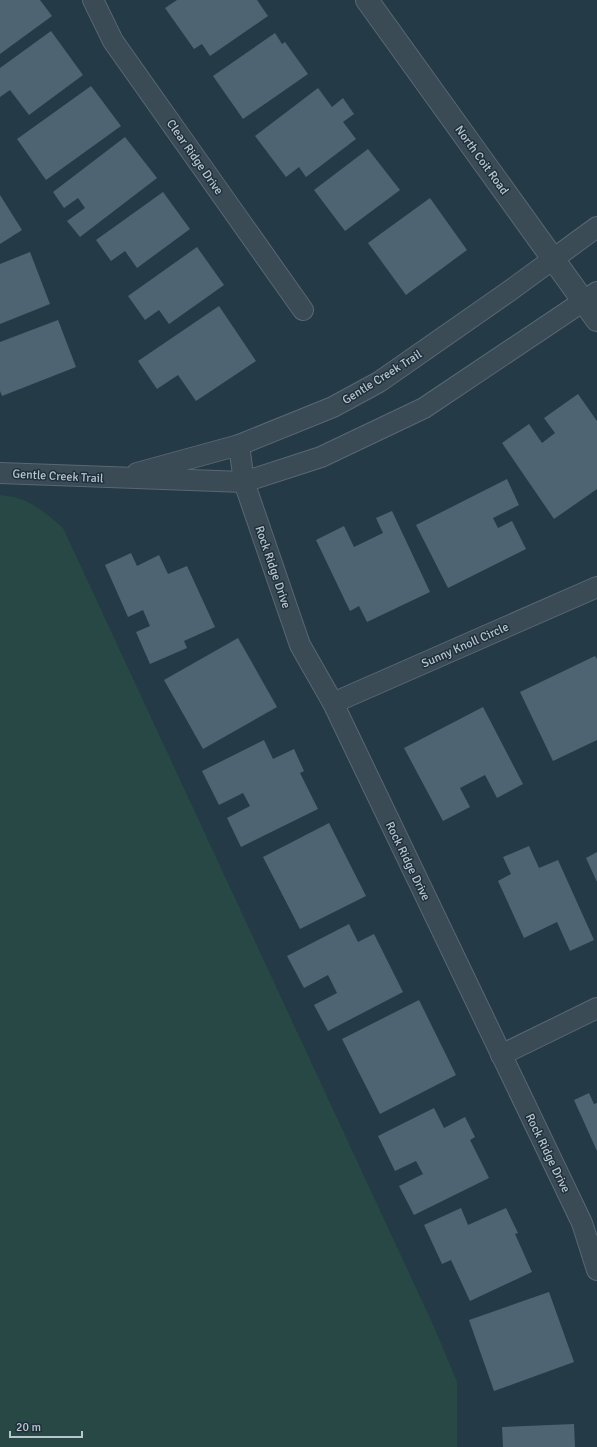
<svg xmlns="http://www.w3.org/2000/svg" width="597" height="1447" font-family="Signika,sans-serif">
<style>
.green{fill:#274845}
.building{fill:#4e6472}
.lines{fill:none;stroke-linecap:round;stroke-linejoin:round}
.minor-casing{stroke:#596873;stroke-width:22}
.tertiary-casing{stroke:#596873;stroke-width:24}
.minor{stroke:#3a4b56;stroke-width:20}
.tertiary{stroke:#3a4b56;stroke-width:22}
.labels{text-anchor:middle;stroke-width:3;stroke-linejoin:round;paint-order:stroke}
.street-label{font-size:12px;fill:#b8c5cf;stroke:#1f303c}
</style>
<rect width="100%" height="100%" fill="#253a47"/>
<path class="green" d="M0,495C28,497 42,510 63,528L435,1329L457,1382V1447H0Z"/>
<g class="building">
<path d="M0,0H40L52,16L0,54Z"/>
<path d="M177,0H257L268,16L210,56L202,44L194,49L165,8Z"/>
<path d="M51,31L83,75L29,115L10,90L0,97V68Z"/>
<path d="M275,33L282,44L285,42L308,74L243,119L213,76Z"/>
<path d="M91,86L121,126L46,180L17,139Z"/>
<path d="M318,88L332,107L343,98L354,114L343,122L356,139L306,177L299,167L286,177L255,136Z"/>
<path d="M125,137L157,178L80,237L67,221L85,208L78,198L64,208L53,192Z"/>
<path d="M368,149L400,190L345,231L314,190Z"/>
<path d="M163,192L190,229L137,268L125,251L111,261L96,240Z"/>
<path d="M0,195L22,230L0,244Z"/>
<path d="M430,198L467,250L406,295L368,243Z"/>
<path d="M197,247L224,285L169,324L159,310L145,320L128,296Z"/>
<path d="M30,252L50,304L0,324V264Z"/>
<path d="M219,306L256,361L196,401L178,375L157,389L138,361Z"/>
<path d="M58,320L76,367L2,396L0,391V342Z"/>
<path d="M578,394L597,421V489L554,519L502,443L529,424L542,443L555,433L544,418Z"/>
<path d="M507,479L519,505L493,518L498,528L512,521L526,549L448,588L416,525Z"/>
<path d="M392,511L430,592L367,622L359,606L350,611L316,540L344,526L354,547L383,533L376,518Z"/>
<path d="M131,553L137,566L159,555L168,574L187,566L215,627L184,641L187,648L150,664L136,632L150,626L143,610L128,617L105,565Z"/>
<path d="M238,638L277,707L203,749L164,680Z"/>
<path d="M595,656L597,659V740L553,761L520,692Z"/>
<path d="M483,707L523,784L497,798L485,775L460,788L470,807L443,821L404,748Z"/>
<path d="M264,740L273,759L294,749L304,771L300,773L318,809L241,847L227,818L250,806L243,793L219,805L202,771Z"/>
<path d="M329,823L366,896L300,929L263,857Z"/>
<path d="M529,846L539,868L558,860L594,940L570,951L557,922L524,938L498,881L511,874L503,857Z"/>
<path d="M597,852V882L586,858Z"/>
<path d="M349,924L358,942L374,934L403,992L328,1031L314,1005L337,993L328,975L304,988L287,956Z"/>
<path d="M419,1000L456,1075L380,1114L342,1039Z"/>
<path d="M589,1093L594,1104L597,1103V1151L574,1100Z"/>
<path d="M434,1108L444,1128L465,1117L475,1137L470,1140L489,1178L414,1215L399,1186L423,1174L416,1161L395,1171L378,1136Z"/>
<path d="M461,1208L468,1225L506,1208L518,1233L515,1234L532,1272L470,1301L451,1260L442,1264L424,1225Z"/>
<path d="M549,1292L574,1362L494,1391L469,1320Z"/>
<path d="M574,1424L575,1447H503L502,1427Z"/>
</g>
<g class="lines">
<defs>
<g id="minor">
<path d="M93,0L113,41L303,310"/>
<path d="M239,445L244,482L300,645L333,703L582,1223L597,1270"/>
<path d="M0,473L244,482L321,457L424,408L597,292"/>
<path d="M137,473L239,445L333,407L379,382L508,292L597,227"/>
<path d="M333,703L597,587"/>
<path d="M501,1055L597,1008"/>
</g>
<path id="tertiary" d="M367,0L597,320"/>
</defs>
<use href="#minor" class="minor-casing"/>
<use href="#tertiary" class="tertiary-casing"/>
<use href="#minor" class="minor"/>
<use href="#tertiary" class="tertiary"/>
</g>
<g class="labels">
<g class="street-label">
<text transform="translate(195 157) rotate(55)" y="4">Clear Ridge Drive</text>
<text transform="translate(482 160) rotate(54)" y="4">North Coit Road</text>
<text transform="translate(382 377) rotate(-32)" y="4">Gentle Creek Trail</text>
<text transform="translate(58 476) rotate(3)" y="4">Gentle Creek Trail</text>
<text transform="translate(273 567) rotate(71)" y="4">Rock Ridge Drive</text>
<text transform="translate(465 645) rotate(-24)" y="4">Sunny Knoll Circle</text>
<text transform="translate(408 861) rotate(64)" y="4">Rock Ridge Drive</text>
<text transform="translate(548 1153) rotate(64)" y="4">Rock Ridge Drive</text>
</g>
</g>
<path d="M10 1431v6h72v-6" fill="none" stroke="#b8c5cf" stroke-width="2"/>
<text x="16" y="1431" font-size="12" fill="#b8c5cf" stroke="#1f303c" stroke-width="3" paint-order="stroke">20 m</text>
</svg>
